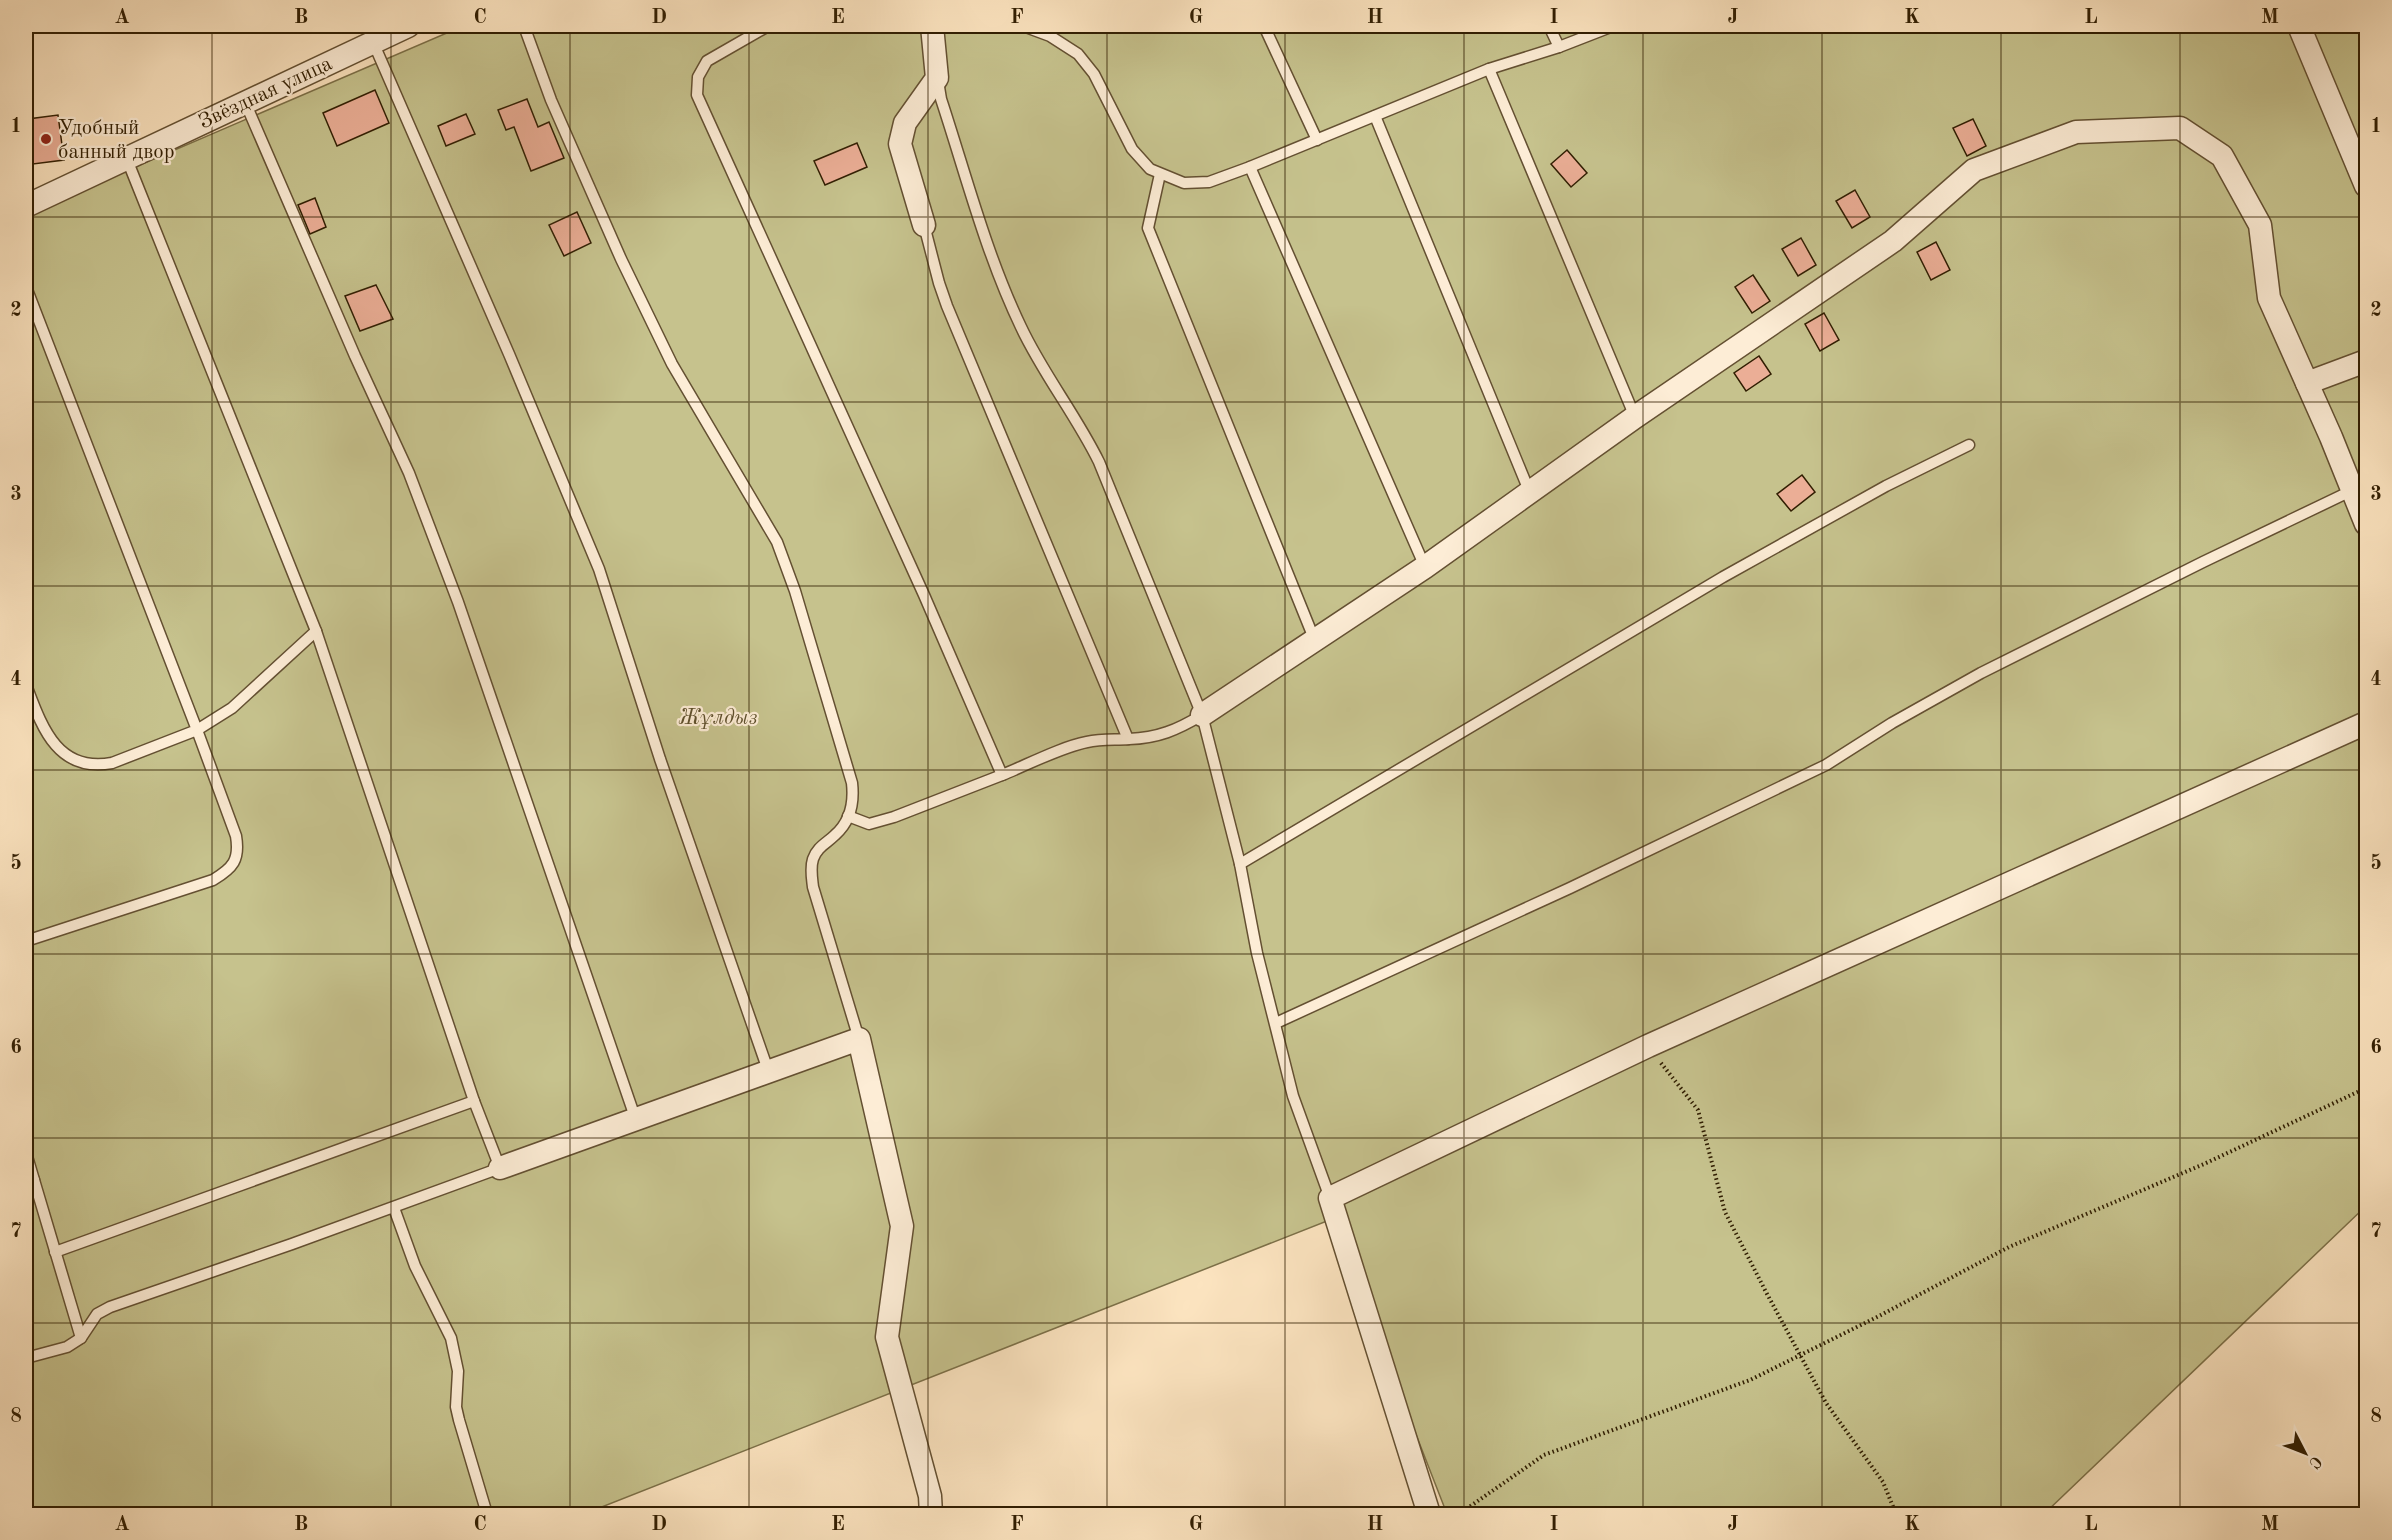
<svg xmlns="http://www.w3.org/2000/svg" width="2392" height="1540" font-family="'Old Standard TT',serif">
<style>
.green{fill:#c6c28d;stroke:#7c7048;stroke-width:1.5}
.building{fill:#ebae96;stroke:#311e02;stroke-width:1.5}
.lines{fill:none;stroke-linecap:round;stroke-linejoin:round}
.lane-casing{stroke:#645032;stroke-width:13}
.street-casing{stroke:#645032;stroke-width:25}
.path{stroke:#311e02;stroke-width:4;stroke-dasharray:1.5 3;stroke-linecap:butt}
.lane{stroke:#fdedd6;stroke-width:10}
.street{stroke:#fdedd6;stroke-width:22}
.grid{fill:none;stroke:#311e02;stroke-width:1.5;stroke-opacity:0.55}
.poi-dot{fill:#8f2418;stroke:#fdedd6;stroke-width:2}
.labels{text-anchor:middle;stroke-width:4.5;stroke-linejoin:round;paint-order:stroke}
.street-label{font-size:21px;fill:#311e02;stroke:#fdedd6}
.poi-label{font-size:21px;fill:#311e02;stroke:#fdedd6;text-anchor:start}
.park-label{font-size:21px;font-style:italic;fill:#5e4f2c;stroke:#fdedd6}
.neatline{fill:none;stroke:#311e02;stroke-width:2}
.grid-label{font-size:20px;text-anchor:middle;font-weight:bold;fill:#311e02}
</style>
<rect width="100%" height="100%" fill="#fce4c0"/>
<filter id="stains"><feTurbulence type="fractalNoise" baseFrequency=".00333" numOctaves="4"/><feColorMatrix values="0 0 0 0 .2 0 0 0 0 .09 0 0 0 0 .02 0 0 0 .5 -.17"/></filter>
<radialGradient id="worn" r=".72"><stop offset=".6" stop-color="#630" stop-opacity="0"/><stop offset="1" stop-color="#630" stop-opacity=".3"/></radialGradient>
<path class="green" d="M463,26H2366V1206L2044,1514H1447L1332,1219L584,1514H26V214Z"/>
<g class="building">
<path d="M375,90L389,123L337,146L323,113Z"/>
<path d="M527,99L538,127L549,122L564,158L531,171L514,127L506,130L498,110Z"/>
<path d="M466,114L475,134L446,146L438,126Z"/>
<path d="M58,115L64,160L33,164L28,119Z"/>
<path d="M1973,119L1986,146L1967,156L1953,128Z"/>
<path d="M857,143L867,167L825,185L814,161Z"/>
<path d="M1567,150L1587,173L1571,187L1551,164Z"/>
<path d="M1855,190L1870,217L1852,228L1836,201Z"/>
<path d="M315,198L326,227L310,234L298,205Z"/>
<path d="M577,212L591,243L564,256L549,225Z"/>
<path d="M1801,238L1816,265L1798,276L1782,249Z"/>
<path d="M1936,242L1950,270L1931,280L1917,252Z"/>
<path d="M1753,275L1770,301L1752,313L1735,287Z"/>
<path d="M376,285L393,319L360,331L345,296Z"/>
<path d="M1824,313L1839,340L1820,351L1805,324Z"/>
<path d="M1759,356L1771,374L1746,391L1734,373Z"/>
<path d="M1802,475L1815,492L1791,511L1777,494Z"/>
</g>
<g class="lines">
<defs>
<g id="lane">
<path d="M524,26L551,100L621,259L672,364L777,542L795,591L852,783C854,801 851,821 835,835C827,843 817,847 813,859C810,868 812,878 813,887L859,1039"/>
<path d="M768,26L707,61L698,77L697,95L924,595L1002,775L894,817L869,824L848,816"/>
<path d="M1023,26L1050,36L1078,54L1094,74L1132,149L1150,169L1184,183L1209,182L1250,167L1489,69L1559,47L1613,26"/>
<path d="M1264,26L1317,140"/>
<path d="M1549,26L1559,47"/>
<path d="M26,27L47,26"/>
<path d="M373,42L509,354L599,569L660,759L769,1073"/>
<path d="M1489,69L1635,417"/>
<path d="M938,81L941,99C966,175 986,254 1021,327C1043,374 1076,415 1099,462L1202,715"/>
<path d="M245,102L355,356L409,473L458,602L636,1120"/>
<path d="M1375,116L1530,493"/>
<path d="M1250,167L1425,567"/>
<path d="M1160,174L1148,228L1315,641"/>
<path d="M924,225L939,283L947,306L1128,739"/>
<path d="M26,287L197,730L112,763C57,773 42,727 26,685"/>
<path d="M1002,775C1027,765 1061,747 1087,742C1101,739 1114,740 1129,739C1158,738 1177,730 1202,715L1240,864L1257,953L1293,1096L1330,1198"/>
<path d="M1240,864L1723,577L1886,486L1969,445"/>
<path d="M26,941L213,880C233,868 240,860 236,836L197,730L232,708L316,631L126,157"/>
<path d="M1276,1023L1570,888L1826,765L1892,723L1981,673L2203,562L2353,490"/>
<path d="M26,1153L34,1180"/>
<path d="M26,1182L34,1180L81,1338"/>
<path d="M394,1208L415,1266L451,1338L458,1371L456,1407L459,1420L487,1514"/>
<path d="M55,1252L474,1101L316,631"/>
<path d="M26,1358L67,1347L81,1338L97,1314L110,1307L292,1244L500,1168L474,1101"/>
</g>
<g id="street">
<path d="M2299,26L2366,186"/>
<path d="M26,206L408,26"/>
<path d="M924,225L900,144L905,123L937,78L932,26"/>
<path d="M2307,383L2366,361"/>
<path d="M1202,715L1425,567L1635,417L1893,241L1974,170L2076,132L2180,128L2222,156L2260,225L2269,298L2331,437L2366,524"/>
<path d="M500,1168L859,1039L902,1226L887,1337L930,1496L931,1514"/>
<path d="M1429,1514L1330,1198L1648,1046L2366,723"/>
</g>
</defs>
<use href="#lane" class="lane-casing"/>
<use href="#street" class="street-casing"/>
<g class="path">
<path d="M1661,1063L1698,1110L1725,1212L1766,1292L1826,1403L1883,1482L1896,1514"/>
<path d="M1459,1514L1544,1455L1750,1380L1879,1316L2009,1247L2204,1164L2366,1088"/>
</g>
<use href="#lane" class="lane"/>
<use href="#street" class="street"/>
</g>
<path class="grid" d="M212,26V1514M391,26V1514M570,26V1514M749,26V1514M928,26V1514M1107,26V1514M1285,26V1514M1464,26V1514M1643,26V1514M1822,26V1514M2001,26V1514M2180,26V1514M26,217H2366M26,402H2366M26,586H2366M26,770H2366M26,954H2366M26,1138H2366M26,1323H2366"/>
<circle class="poi-dot" cx="46" cy="139" r="6"/>
<g class="labels">
<g class="street-label">
<text transform="translate(265 92) rotate(-25)" y="7">Звёздная улица</text>
</g>
<g class="poi-label">
<text x="58" y="134">Удобный<tspan x="58" dy="24">банный двор</tspan></text>
</g>
<g class="park-label">
<text x="718" y="724">Жұлдыз</text>
</g>
</g>
<rect width="2392" height="1540" fill="none" stroke="#fce4c0" stroke-width="66"/>
<g transform="translate(2305 1453) rotate(132)" stroke="#fdedd6" stroke-width="4.5" paint-order="stroke">
<path d="M0-4.5L10 22L0 15L-10 22Z" fill="#311e02"/>
<text y="-9" font-size="16" font-weight="bold" text-anchor="middle" fill="#311e02">С</text>
</g>
<rect x="33" y="33" width="2326" height="1474" class="neatline"/>
<g class="grid-label">
<text x="122" y="23">A</text>
<text x="301" y="23">B</text>
<text x="480" y="23">C</text>
<text x="659" y="23">D</text>
<text x="838" y="23">E</text>
<text x="1017" y="23">F</text>
<text x="1196" y="23">G</text>
<text x="1375" y="23">H</text>
<text x="1554" y="23">I</text>
<text x="1733" y="23">J</text>
<text x="1912" y="23">K</text>
<text x="2091" y="23">L</text>
<text x="2270" y="23">M</text>
<text x="16" y="132">1</text>
<text x="2376" y="132">1</text>
<text x="16" y="316">2</text>
<text x="2376" y="316">2</text>
<text x="16" y="500">3</text>
<text x="2376" y="500">3</text>
<text x="16" y="685">4</text>
<text x="2376" y="685">4</text>
<text x="16" y="869">5</text>
<text x="2376" y="869">5</text>
<text x="16" y="1053">6</text>
<text x="2376" y="1053">6</text>
<text x="16" y="1237">7</text>
<text x="2376" y="1237">7</text>
<text x="16" y="1422">8</text>
<text x="2376" y="1422">8</text>
<text x="122" y="1530">A</text>
<text x="301" y="1530">B</text>
<text x="480" y="1530">C</text>
<text x="659" y="1530">D</text>
<text x="838" y="1530">E</text>
<text x="1017" y="1530">F</text>
<text x="1196" y="1530">G</text>
<text x="1375" y="1530">H</text>
<text x="1554" y="1530">I</text>
<text x="1733" y="1530">J</text>
<text x="1912" y="1530">K</text>
<text x="2091" y="1530">L</text>
<text x="2270" y="1530">M</text>
</g>
<rect width="100%" height="100%" filter="url(#stains)"/>
<rect width="100%" height="100%" fill="url(#worn)"/>
</svg>
